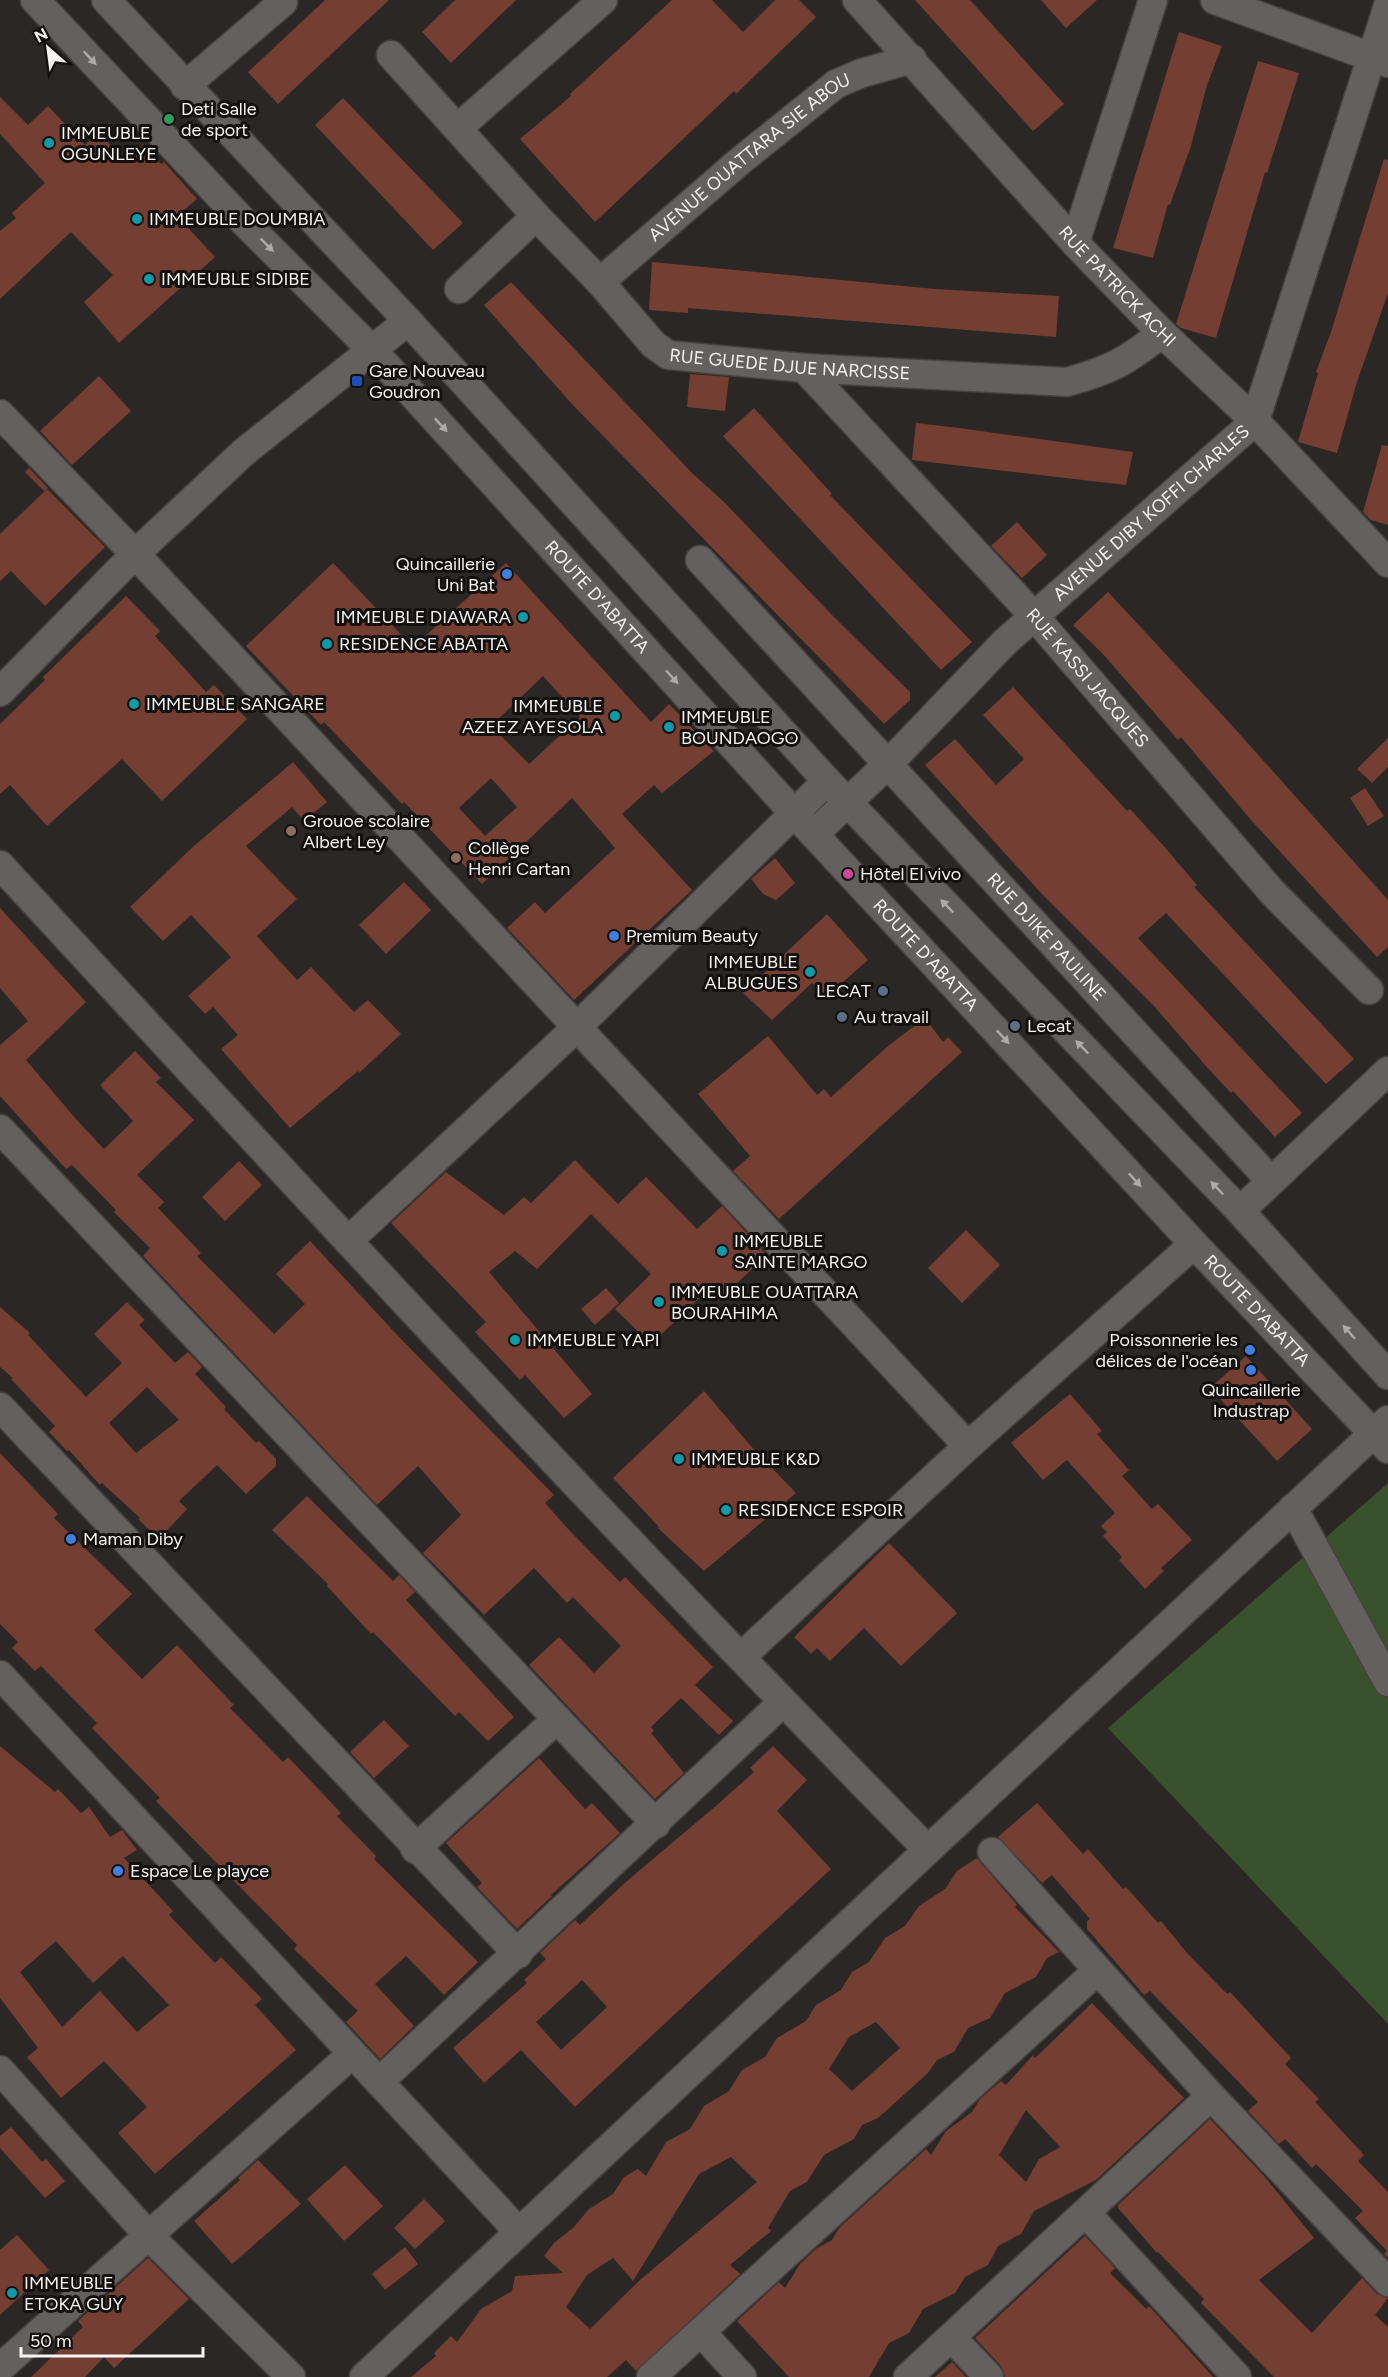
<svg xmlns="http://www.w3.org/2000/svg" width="1388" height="2377" font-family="Figtree,sans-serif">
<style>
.green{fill:#3a512d}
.building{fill:#753e33;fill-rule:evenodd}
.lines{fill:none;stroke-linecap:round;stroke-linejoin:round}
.minor-casing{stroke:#464240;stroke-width:31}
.minor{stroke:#64605d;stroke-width:28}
.oneway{fill:#adaaa8}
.leisure-dot{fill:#2e9e5b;stroke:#121110;stroke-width:2}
.culture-dot{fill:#0f9aa8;stroke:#121110;stroke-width:2}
.transit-dot{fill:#1a4fb4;stroke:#121110;stroke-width:2}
.shop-dot{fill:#3f7fe0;stroke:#121110;stroke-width:2}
.education-dot{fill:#8d6e63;stroke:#121110;stroke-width:2}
.hotel-dot{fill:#d1479c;stroke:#121110;stroke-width:2}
.service-dot{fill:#5c6f8a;stroke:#121110;stroke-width:2}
.labels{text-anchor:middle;stroke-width:6;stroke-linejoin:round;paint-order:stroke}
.poi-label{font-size:18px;fill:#f6f3f2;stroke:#121110;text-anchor:start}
.street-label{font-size:18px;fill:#f6f3f2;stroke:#121110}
</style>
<rect width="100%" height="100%" fill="#2b2725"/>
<path class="green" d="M1388,1483V2024L1108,1728Z"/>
<g class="building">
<path d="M325,0H389L278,104L248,72Z"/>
<path d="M455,0H516L451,63L422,32Z"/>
<path d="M672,0H712L743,32L775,0H799L816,17L736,94L734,91L595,222L520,139L571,96L570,94Z"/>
<path d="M915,0H970L1064,104L1033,131Z"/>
<path d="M1041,0H1097L1066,28Z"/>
<path d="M1179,32L1222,46L1207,85L1191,146L1170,205L1168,204L1153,258L1113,248Z"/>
<path d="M1258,61L1299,73L1267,173L1265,172L1216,338L1181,328L1176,324Z"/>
<path d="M0,97L28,125L48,106L85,145L99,133L125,161L143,144L161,164L164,162L197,199L177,216L215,257L119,343L84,302L113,275L71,232L0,299V231L16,218L12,213L45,183L0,134Z"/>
<path d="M343,98L463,223L433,250L315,125Z"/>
<path d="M1384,159L1388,160V293L1356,385L1337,453L1298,442L1318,373L1316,372L1331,332Z"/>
<path d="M652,262L935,289L1059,296L1056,337L688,308V313L649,310Z"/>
<path d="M511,282L692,473L724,502L832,615L910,692V700L884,724L571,403L484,305Z"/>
<path d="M690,374L729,377L725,411L687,407Z"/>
<path d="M99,376L131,411L72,465L40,431Z"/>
<path d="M754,408L832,494L830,495L972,642L941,670L723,436Z"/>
<path d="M916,423L959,428L1133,452L1126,485L912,460Z"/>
<path d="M1382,445L1388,446V525L1371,520L1363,512Z"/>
<path d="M29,468L48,488L44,491L25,472Z"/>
<path d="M47,489L105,547L45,606L11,571L0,581V534Z"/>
<path d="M1017,522L1047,555L1022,578L991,546Z"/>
<path d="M333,563L413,647L506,563L651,722L669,704L714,751L662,793L654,785L622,814L692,890L574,1000L507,928L535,902L545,913L615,848L572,798L482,884L404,802L402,804L324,722L321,725L246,646ZM543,676L580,717L529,764L491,726ZM491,778L517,807L485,836L459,808Z"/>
<path d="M1108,592L1227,720L1388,900V947L1377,957L1251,820L1181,737L1178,740L1102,653L1073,625Z"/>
<path d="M126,596L160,631L155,636L206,692L214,685L247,719L162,801L122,759L47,826L10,785L0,794V724L45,680L43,677Z"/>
<path d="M1013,687L1127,811L1130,809L1162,844L1197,885L1194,887L1354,1059L1326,1084L1166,913L1138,938L1302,1113L1275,1137L1233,1091L1231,1093L1205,1065L1154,1006L1040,892L925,765L955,739L996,785L1024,759L983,715Z"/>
<path d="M1388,738V767L1372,783L1357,769Z"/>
<path d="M293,762L327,802L304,821L292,807L246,846L297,899L257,936L297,980L311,967L354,1012L368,1000L401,1034L359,1073L358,1071L290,1128L221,1049L238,1035L213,1007L205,1014L188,996L231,957L191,915L163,941L130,907L195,845Z"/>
<path d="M1365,788L1384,816L1368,826L1350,798Z"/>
<path d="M775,858L795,883L776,900L763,894L751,879Z"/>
<path d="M404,882L431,910L386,954L359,925Z"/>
<path d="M0,908L86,1002L26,1060L75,1118L104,1149L133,1121L100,1085L135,1051L161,1078L156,1082L194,1120L137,1175L164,1202L158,1208L201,1253L197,1256L274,1334L305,1304L276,1274L310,1241L399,1337L554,1495L545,1503L569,1530L620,1582L625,1577L713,1667L695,1685L733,1721L719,1735L681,1698L651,1727L654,1731L651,1733L684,1773L655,1799L529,1665L559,1637L594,1673L621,1646L573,1597L567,1603L534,1568L484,1615L423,1553L461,1515L418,1466L377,1505L143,1256L150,1248L114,1212L116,1210L72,1165L66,1169L0,1096V1045L28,1021L0,988Z"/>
<path d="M827,914L868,960L827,996L812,983L772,1020L743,993Z"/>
<path d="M925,1018L943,1042L948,1037L962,1052L779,1219L733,1171L750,1156L698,1094L768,1036L817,1095L824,1089L831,1097L888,1046Z"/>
<path d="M575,1160L618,1204L646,1177L697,1229L722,1206L767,1255L718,1301L708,1290L651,1344L615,1309L651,1274L591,1214L537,1269L515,1251L489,1272L592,1394L564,1418L525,1375L520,1380L475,1332L486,1322L391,1223L446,1172L504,1215L524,1197L531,1203Z"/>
<path d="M239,1161L262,1185L225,1221L202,1197Z"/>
<path d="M966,1230L1000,1265L962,1303L928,1268Z"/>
<path d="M606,1288L619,1303L595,1325L581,1309Z"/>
<path d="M127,1302L145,1320L139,1325L175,1363L188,1352L202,1367L195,1374L226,1407L224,1409L256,1443L259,1441L276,1459V1466L246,1494L217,1465L179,1501L187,1509L159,1539L138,1519L140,1518L102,1483L100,1485L69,1450L67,1451L49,1432L55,1426L11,1379L13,1378L0,1367V1307L30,1333L28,1335L86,1397L122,1363L94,1334ZM147,1387L179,1420L136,1453L109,1423Z"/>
<path d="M1246,1356L1312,1429L1277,1461L1210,1388Z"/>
<path d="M704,1391L750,1445L796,1493L704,1571L658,1528L659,1527L613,1478Z"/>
<path d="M1070,1394L1102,1431L1097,1434L1129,1470L1122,1476L1152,1509L1158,1504L1192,1540L1161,1568L1164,1571L1145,1589L1119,1560L1122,1557L1103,1536L1107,1532L1101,1526L1115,1513L1067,1460L1043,1480L1011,1443Z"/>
<path d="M0,1453L58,1514L54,1518L132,1594L94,1630L142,1679L177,1645L234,1705L230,1708L283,1762L288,1757L341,1813L337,1816L376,1856L374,1859L478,1962L444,1995L406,1956L375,1984L414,2026L380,2059L346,2022L358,2011L294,1949L297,1945L156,1801L160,1798L92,1728L97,1723L41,1666L35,1671L12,1648L18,1642L0,1624Z"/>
<path d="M307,1496L393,1581L399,1575L415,1592L406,1600L514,1717L488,1741L459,1712L455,1716L373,1632L371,1634L327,1586L328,1584L272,1530Z"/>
<path d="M889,1543L957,1613L901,1666L864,1628L830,1661L817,1648L811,1654L794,1637Z"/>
<path d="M384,1720L409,1746L374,1778L350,1752Z"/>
<path d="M0,1746L55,1792L58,1789L81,1813L89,1807L110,1837L122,1830L137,1850L124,1858L173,1911L169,1915L215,1963L221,1957L262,1999L255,2005L296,2050L155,2174L118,2133L147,2107L104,2061L61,2098L27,2057L38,2048L0,1998ZM56,1941L93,1983L123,1956L169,2005L137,2032L100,1991L62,2027L20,1972Z"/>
<path d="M773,1746L807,1780L777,1811L831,1869L575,2107L521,2050L484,2083L453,2048L527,1983L524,1980L546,1959L540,1953L575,1920L580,1925L627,1881L717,1805L754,1772L750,1768ZM582,1980L607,2007L561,2050L536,2022Z"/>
<path d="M539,1758L585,1809L592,1803L620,1833L551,1895L552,1896L517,1929L477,1887L482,1883L446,1843Z"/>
<path d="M1037,1803L1083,1854L1088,1849L1123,1889L1126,1887L1158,1923L1161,1921L1187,1953L1227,1994L1230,1992L1291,2058L1285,2064L1319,2099L1315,2102L1364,2155L1358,2161L1388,2192V2258L1384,2254L1387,2251L1355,2218L1363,2211L1316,2164L1312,2168L1285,2139L1279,2144L1248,2111L1258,2102L1150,1991L1144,1995L1087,1929V1921L1090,1919L1052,1875L1042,1883L998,1837Z"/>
<path d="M977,1858L1017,1905L1015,1907L1059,1952L1047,1958L1036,1977L1005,1993L990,2018L968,2028L954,2052L937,2060L928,2073L878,2118L862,2125L854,2139L824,2155L807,2182L790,2191L768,2228L771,2231L730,2265L740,2274L636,2371L626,2360L607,2377H411L436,2356L434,2353L451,2336L457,2342L481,2309L512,2291L515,2276L563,2273L544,2256L554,2243L574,2227L589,2209L613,2194L624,2177L638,2169L646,2176L666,2142L690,2129L704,2106L729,2091L742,2070L765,2057L777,2038L806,2021L816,2005L841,1990L852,1972L869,1962L885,1938L905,1926L919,1906L945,1889L957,1871ZM876,2022L900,2048L852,2091L829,2069L849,2037ZM731,2157L757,2182L641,2279L590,2329L566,2307L587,2275L613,2258L633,2281L699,2174Z"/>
<path d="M1092,2003L1184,2098L1096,2180L1034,2211L1021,2234L998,2246L988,2265L965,2277L955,2293L923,2309L909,2333L889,2343L869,2377H789L737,2321L779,2282L785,2288L800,2264L817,2248L832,2240L839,2228L926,2149L931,2155L946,2131L972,2112L980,2099L1001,2081L1006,2085L1033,2055L1035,2058ZM1026,2110L1060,2147L1039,2159L1026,2182L999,2155Z"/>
<path d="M1210,2119L1265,2177L1314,2238L1259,2280L1312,2333L1362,2278L1377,2294L1388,2298L1375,2315L1388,2327V2377H1274L1201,2303L1204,2299L1158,2252L1157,2253L1118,2208V2205Z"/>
<path d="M11,2127L42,2162L46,2159L65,2181L45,2198L0,2148V2136Z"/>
<path d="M258,2160L301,2204L232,2264L194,2221L240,2180L238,2178Z"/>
<path d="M345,2165L383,2206L344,2241L307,2199Z"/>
<path d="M424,2199L445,2221L415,2249L394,2228Z"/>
<path d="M17,2235L49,2270L0,2315V2250Z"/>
<path d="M1085,2236L1115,2268L1110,2273L1146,2309L1149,2306L1213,2377H1005L1001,2366L975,2338Z"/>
<path d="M405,2247L418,2264L385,2290L372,2274Z"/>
<path d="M148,2258L189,2299L114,2368L104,2357L85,2377H31L83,2327L78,2321Z"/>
<path d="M952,2362L966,2377H935Z"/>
</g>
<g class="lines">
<defs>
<g id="minor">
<path id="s1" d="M35,0L244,222L373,351L794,813L1194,1244L1388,1449"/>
<path d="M106,0L408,321L827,781L1240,1211L1388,1375"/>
<path id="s2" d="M857,0L1075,243L1162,333L1255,421L1388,563"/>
<path d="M1215,0L1388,63"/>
<path id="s3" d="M391,55L536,216L600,282L653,344L668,355L804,368L1067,382C1111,370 1127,361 1162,333"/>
<path d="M185,86L283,2"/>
<path d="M458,128L603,0"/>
<path d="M1075,243L1153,0"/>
<path id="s4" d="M600,282L740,161L836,84L862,73L912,59"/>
<path d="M459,289L536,216"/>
<path id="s5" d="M804,368L1034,616L1272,892L1369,990"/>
<path d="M0,414L135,554L968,1446"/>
<path id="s6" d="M700,560L1271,1181"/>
<path d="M0,692L135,554L244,452L408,321"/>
<path id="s7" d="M814,834L888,764L1005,642L1255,421L1388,6"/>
<path d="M0,865C306,1196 611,1528 927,1849"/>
<path d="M0,1129L656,1824"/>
<path d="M1240,1211L1388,1071"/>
<path d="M348,1241L576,1028L827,781"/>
<path d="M0,1407L518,1954"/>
<path d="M1293,1508L1388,1682"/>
<path d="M741,1657L968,1446L1194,1244"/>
<path d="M0,1675L519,2232"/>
<path d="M415,1849L557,1719"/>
<path d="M992,1852L1211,2096L1388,2282"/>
<path d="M0,2070L149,2236L291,2377"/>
<path d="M379,2082L783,1702"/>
<path d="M1086,2213L1237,2377"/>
<path d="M701,2332L742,2377"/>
<path d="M952,2338L989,2377"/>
<path d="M0,2368L352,2054"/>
<path d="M364,2377L1388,1420"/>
<path d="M651,2377L1097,1971"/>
<path d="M908,2377L1211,2096"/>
</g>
</defs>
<use href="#minor" class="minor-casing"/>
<use href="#minor" class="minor"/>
</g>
<defs><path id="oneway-solid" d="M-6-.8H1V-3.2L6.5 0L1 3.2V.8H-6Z" transform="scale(1.5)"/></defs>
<g class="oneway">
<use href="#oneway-solid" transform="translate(90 58) rotate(47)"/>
<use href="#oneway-solid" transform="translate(267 245) rotate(45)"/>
<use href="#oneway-solid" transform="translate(441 425) rotate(47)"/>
<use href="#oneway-solid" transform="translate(672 677) rotate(48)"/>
<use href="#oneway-solid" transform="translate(947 906) rotate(-134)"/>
<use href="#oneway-solid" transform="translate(1003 1037) rotate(47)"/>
<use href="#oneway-solid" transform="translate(1082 1047) rotate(-134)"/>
<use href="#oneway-solid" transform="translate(1135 1180) rotate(47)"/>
<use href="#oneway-solid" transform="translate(1217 1188) rotate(-134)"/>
<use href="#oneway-solid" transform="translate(1349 1332) rotate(-132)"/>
</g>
<circle class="leisure-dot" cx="169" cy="119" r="6"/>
<g class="culture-dot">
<circle cx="49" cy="143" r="6"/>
<circle cx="137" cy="219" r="6"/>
<circle cx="149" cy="279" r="6"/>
<circle cx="523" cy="617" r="6"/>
<circle cx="327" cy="644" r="6"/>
<circle cx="134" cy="704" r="6"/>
<circle cx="615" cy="716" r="6"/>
<circle cx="669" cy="727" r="6"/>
<circle cx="810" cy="972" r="6"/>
<circle cx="722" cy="1251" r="6"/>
<circle cx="659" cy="1302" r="6"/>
<circle cx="515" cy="1340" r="6"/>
<circle cx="679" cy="1459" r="6"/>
<circle cx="726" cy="1510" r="6"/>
<circle cx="12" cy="2293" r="6"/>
</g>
<rect class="transit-dot" x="351" y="375" width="12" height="12" rx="3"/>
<g class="shop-dot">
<circle cx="507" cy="574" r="6"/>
<circle cx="614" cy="936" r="6"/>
<circle cx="1250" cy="1350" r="6"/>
<circle cx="1251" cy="1370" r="6"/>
<circle cx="71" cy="1539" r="6"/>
<circle cx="118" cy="1871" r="6"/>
</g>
<g class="education-dot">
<circle cx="291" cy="831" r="6"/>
<circle cx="456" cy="858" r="6"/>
</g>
<circle class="hotel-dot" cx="848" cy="874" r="6"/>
<g class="service-dot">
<circle cx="883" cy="991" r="6"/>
<circle cx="842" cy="1017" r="6"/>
<circle cx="1015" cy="1026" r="6"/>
</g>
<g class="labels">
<g class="poi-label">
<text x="181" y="115">Deti Salle<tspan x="181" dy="21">de sport</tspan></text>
<text x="61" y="139">IMMEUBLE<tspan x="61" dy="21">OGUNLEYE</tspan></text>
<text x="149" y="225">IMMEUBLE DOUMBIA</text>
<text x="161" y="285">IMMEUBLE SIDIBE</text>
<text x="369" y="377">Gare Nouveau<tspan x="369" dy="21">Goudron</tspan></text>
<text x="495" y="570" text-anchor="end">Quincaillerie<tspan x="495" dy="21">Uni Bat</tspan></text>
<text x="511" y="623" text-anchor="end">IMMEUBLE DIAWARA</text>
<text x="339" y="650">RESIDENCE ABATTA</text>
<text x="146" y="710">IMMEUBLE SANGARE</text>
<text x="603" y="712" text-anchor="end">IMMEUBLE<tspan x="603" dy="21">AZEEZ AYESOLA</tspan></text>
<text x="681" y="723">IMMEUBLE<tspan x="681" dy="21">BOUNDAOGO</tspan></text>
<text x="303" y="827">Grouoe scolaire<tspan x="303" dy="21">Albert Ley</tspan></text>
<text x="468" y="854">Collège<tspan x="468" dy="21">Henri Cartan</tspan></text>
<text x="860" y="880">Hôtel El vivo</text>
<text x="626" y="942">Premium Beauty</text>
<text x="798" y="968" text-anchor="end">IMMEUBLE<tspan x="798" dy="21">ALBUGUES</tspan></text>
<text x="871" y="997" text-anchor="end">LECAT</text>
<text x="854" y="1023">Au travail</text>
<text x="1027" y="1032">Lecat</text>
<text x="734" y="1247">IMMEUBLE<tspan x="734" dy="21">SAINTE MARGO</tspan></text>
<text x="671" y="1298">IMMEUBLE OUATTARA<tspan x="671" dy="21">BOURAHIMA</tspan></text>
<text x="527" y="1346">IMMEUBLE YAPI</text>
<text x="1238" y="1346" text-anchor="end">Poissonnerie les<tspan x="1238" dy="21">délices de l'océan</tspan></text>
<text x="1251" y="1396" text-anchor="middle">Quincaillerie<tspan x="1251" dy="21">Industrap</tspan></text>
<text x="691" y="1465">IMMEUBLE K&amp;D</text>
<text x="738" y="1516">RESIDENCE ESPOIR</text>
<text x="83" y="1545">Maman Diby</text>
<text x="130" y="1877">Espace Le playce</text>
<text x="24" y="2289">IMMEUBLE<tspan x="24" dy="21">ETOKA GUY</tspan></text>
</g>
<g class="street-label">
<text dy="6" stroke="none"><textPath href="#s4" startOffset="195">AVENUE OUATTARA SIE ABOU</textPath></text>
<text dy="6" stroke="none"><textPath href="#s2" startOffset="387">RUE PATRICK ACHI</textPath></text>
<text dy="6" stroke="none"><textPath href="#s3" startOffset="531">RUE GUEDE DJUE NARCISSE</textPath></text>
<text dy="6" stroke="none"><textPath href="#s7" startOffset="466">AVENUE DIBY KOFFI CHARLES</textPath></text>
<text dy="6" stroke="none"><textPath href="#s1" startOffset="820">ROUTE D'ABATTA</textPath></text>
<text dy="6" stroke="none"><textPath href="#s5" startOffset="420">RUE KASSI JACQUES</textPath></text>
<text dy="6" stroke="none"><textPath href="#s6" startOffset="512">RUE DJIKE PAULINE</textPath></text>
<text dy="6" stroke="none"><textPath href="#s1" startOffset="1306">ROUTE D'ABATTA</textPath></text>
<text dy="6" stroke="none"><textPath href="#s1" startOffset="1792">ROUTE D'ABATTA</textPath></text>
</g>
</g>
<g transform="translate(48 48) rotate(332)" stroke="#121110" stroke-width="4.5" paint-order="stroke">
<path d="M0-4.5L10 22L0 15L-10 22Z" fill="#f6f3f2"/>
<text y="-9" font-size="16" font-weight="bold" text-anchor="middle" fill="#f6f3f2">N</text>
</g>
<path d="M21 2347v9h182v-9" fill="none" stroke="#f6f3f2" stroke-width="3"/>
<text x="30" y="2347" font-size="18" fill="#f6f3f2" stroke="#121110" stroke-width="4.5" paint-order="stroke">50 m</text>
</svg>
